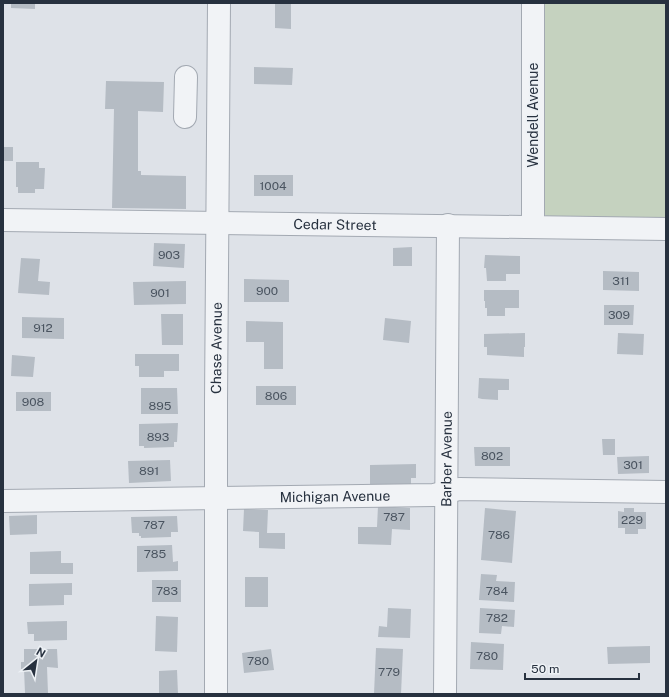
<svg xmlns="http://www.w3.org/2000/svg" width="669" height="697" font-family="'Public Sans',sans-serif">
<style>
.green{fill:#c5d2bf}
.building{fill:#b5bcc4}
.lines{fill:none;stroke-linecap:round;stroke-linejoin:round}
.minor-casing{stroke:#a3a9b2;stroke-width:24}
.minor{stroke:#f1f3f6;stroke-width:22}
.labels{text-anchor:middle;stroke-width:3;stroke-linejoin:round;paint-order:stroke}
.number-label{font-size:12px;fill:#4a5460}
.street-label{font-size:14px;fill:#27313f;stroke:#edf1f5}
</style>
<rect width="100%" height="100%" fill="#dee2e8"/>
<path class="green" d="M540,3H666V220H551L545,215L540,209Z"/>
<g class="building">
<path d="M11,3H35V9L11,8Z"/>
<path d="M275,4H291V29L275,28Z"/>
<path d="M254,67L293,68L292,85L254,84Z"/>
<path d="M106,81L164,82L163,112L138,111V171H141V175L186,176V209L112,208L114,109H105Z"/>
<rect x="3" y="147" width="10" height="14"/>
<path d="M16,162H39V168H45L44,189H35V193H18V187H16Z"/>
<rect x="254" y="175" width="39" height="21"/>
<path d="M154,243L185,244L184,268L153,266Z"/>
<path d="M412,247V266H393V248Z"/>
<path d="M485,255L520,256V274H506V281H487L486,268H484Z"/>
<path d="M21,258L40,259L38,281L50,282L49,295L18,293Z"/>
<path d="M603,271L639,272V291L603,290Z"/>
<path d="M244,279L289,280V302H244Z"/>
<path d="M186,281V304L134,305L133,282Z"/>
<path d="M484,290H519V308H505V316H487V308H485V301H484Z"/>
<path d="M604,305H634L633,325H604Z"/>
<path d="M161,314H183V345H162Z"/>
<path d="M22,317L64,318V339L22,338Z"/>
<path d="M385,318L411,321L409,343L383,340Z"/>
<path d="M246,321L283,322V369H264V342H246Z"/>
<path d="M525,333V347H524V357L487,355V347H484V334Z"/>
<path d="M618,333L644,334L643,355L617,354Z"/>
<path d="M135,354H179V371H164V377H139V366H135Z"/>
<path d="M12,355L35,357L33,377L11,376Z"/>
<path d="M479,378L509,379V390H498V400L482,399L478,398Z"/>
<rect x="256" y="386" width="40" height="19"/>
<path d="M141,388H177L178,414H141Z"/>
<rect x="16" y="392" width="35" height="19"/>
<path d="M178,423L177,442H174V447L144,448V446H139V424Z"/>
<path d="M602,439H615V455H603Z"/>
<path d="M474,447H510V466H475Z"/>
<path d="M649,456V473L618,474L617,457Z"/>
<path d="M170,460L171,481L129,483L128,461Z"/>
<path d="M416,464V478H411V486H370V465Z"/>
<path d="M378,506L410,508V530L392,529L391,545L358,544V527H377Z"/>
<path d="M485,508L516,511L512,563L481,560Z"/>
<path d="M624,508H634V512H646V529H638V534H625V528H618V511L624,512Z"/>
<path d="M244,509L268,510L267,533H285V549L259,548V532L243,531Z"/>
<path d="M37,515V534L10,535L9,516Z"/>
<path d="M177,516L178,532H171V537L141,538V536H139V533H132L131,517Z"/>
<path d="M172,545L173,562L178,561V571L137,572V546Z"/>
<path d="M61,551V563H73V574H30V552Z"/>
<path d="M481,574L497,575L496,581L515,582L514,602L479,600Z"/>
<rect x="245" y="577" width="23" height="30"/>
<rect x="152" y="580" width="29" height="22"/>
<path d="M72,583V595H64V605L29,606V584Z"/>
<path d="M388,608L411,609L410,638L378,637L379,626L387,627Z"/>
<path d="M480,608L515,610L514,627L502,626L501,634L479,633Z"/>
<path d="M156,616L178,617L177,652L155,651Z"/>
<path d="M67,621V640L34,641V634H28L27,622Z"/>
<path d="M471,642L504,644L503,670L470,669Z"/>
<path d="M650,646V663L608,664L607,647Z"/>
<path d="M376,648L403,649L401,694H374Z"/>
<path d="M24,649H57L58,668L47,667L48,693H25L24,669H21V662H24Z"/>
<path d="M271,649L274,670L244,673L242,653Z"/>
<path d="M177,670L178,694H159V671Z"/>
</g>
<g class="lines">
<defs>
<g id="minor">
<path d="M185,117L186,77"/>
<path id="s1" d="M3,220L666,229"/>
<path d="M533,227V3"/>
<path id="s2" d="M3,501L434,495L459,489L666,492"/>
<path id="s3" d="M216,694V402L219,3"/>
<path id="s4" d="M445,694L448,225"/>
</g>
</defs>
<use href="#minor" class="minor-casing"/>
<use href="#minor" class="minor"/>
</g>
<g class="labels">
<g class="number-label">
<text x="273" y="190">1004</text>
<text x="169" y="259">903</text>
<text x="621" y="285">311</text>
<text x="267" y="295">900</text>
<text x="160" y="297">901</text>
<text x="619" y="319">309</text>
<text x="43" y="332">912</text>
<text x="276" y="400">806</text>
<text x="33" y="406">908</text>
<text x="160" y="410">895</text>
<text x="158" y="441">893</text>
<text x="492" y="460">802</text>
<text x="633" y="469">301</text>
<text x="149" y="475">891</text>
<text x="394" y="521">787</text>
<text x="632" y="524">229</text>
<text x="154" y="529">787</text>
<text x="499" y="539">786</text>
<text x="155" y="558">785</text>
<text x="167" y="595">783</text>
<text x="497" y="595">784</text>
<text x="497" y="622">782</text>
<text x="487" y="660">780</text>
<text x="258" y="665">780</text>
<text x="389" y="676">779</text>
</g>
<g class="street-label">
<text transform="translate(533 115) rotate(-90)" y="5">Wendell Avenue</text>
<text dy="5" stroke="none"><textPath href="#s1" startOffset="332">Cedar Street</textPath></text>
<text dy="5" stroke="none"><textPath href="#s3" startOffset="346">Chase Avenue</textPath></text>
<text dy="5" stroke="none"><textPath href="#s4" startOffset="235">Barber Avenue</textPath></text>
<text dy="5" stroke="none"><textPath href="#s2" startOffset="332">Michigan Avenue</textPath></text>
</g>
</g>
<rect width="669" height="697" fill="none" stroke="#27313f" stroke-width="8"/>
<g transform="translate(36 661) rotate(30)" stroke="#edf1f5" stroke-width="3" paint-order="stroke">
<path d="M0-3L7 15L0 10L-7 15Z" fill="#27313f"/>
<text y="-6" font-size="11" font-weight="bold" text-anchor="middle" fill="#27313f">N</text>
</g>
<path d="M525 673v6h114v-6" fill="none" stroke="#27313f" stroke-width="2"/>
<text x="531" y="673" font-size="12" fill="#27313f" stroke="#edf1f5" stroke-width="3" paint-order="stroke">50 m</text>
</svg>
